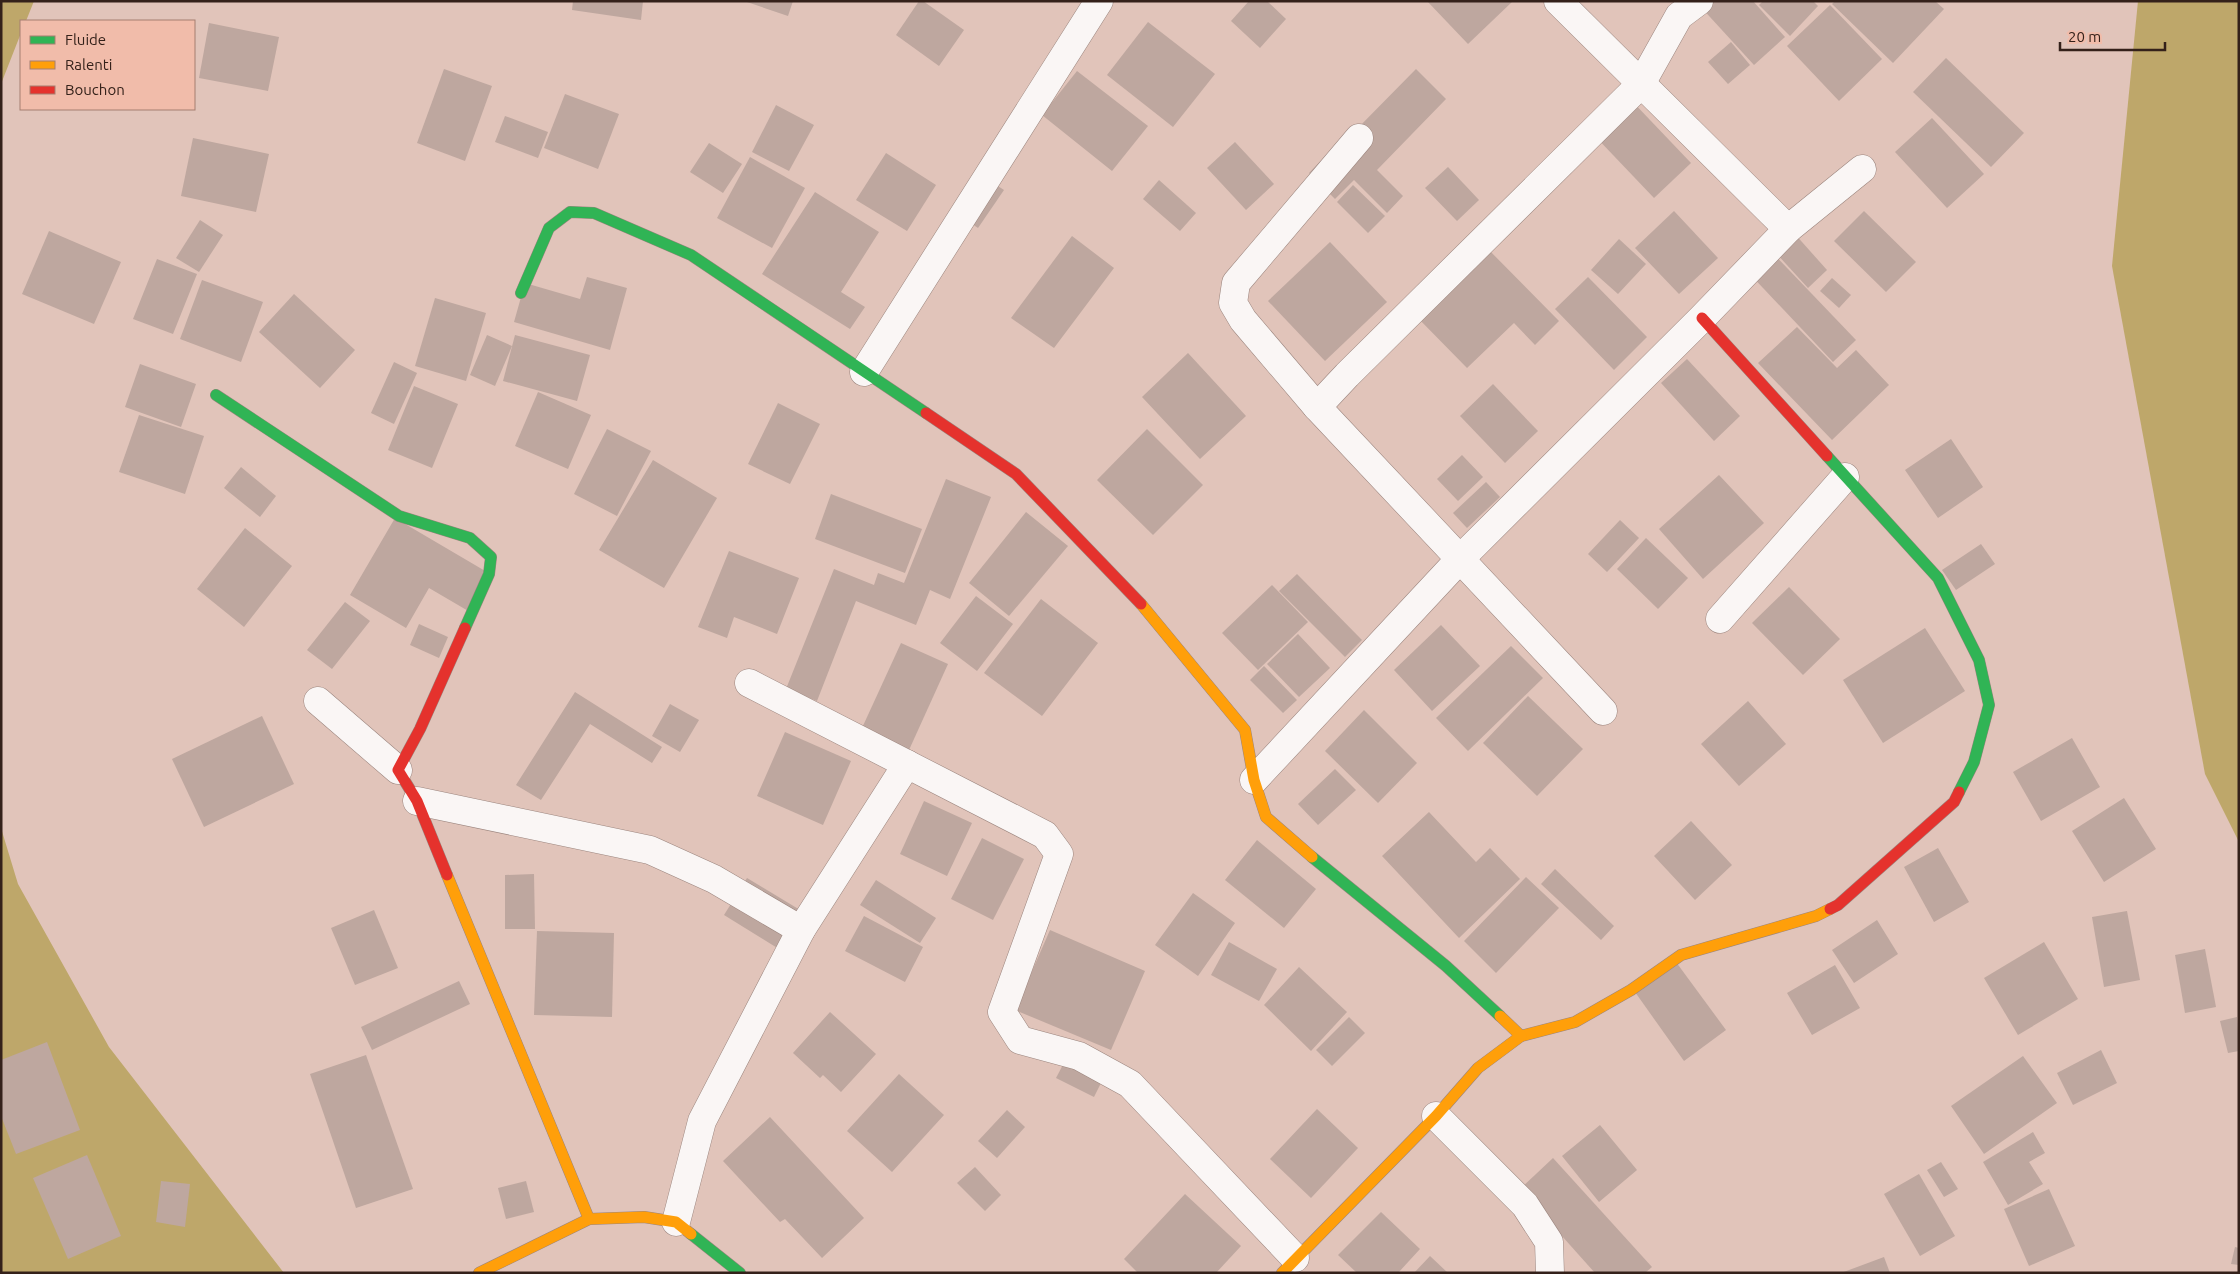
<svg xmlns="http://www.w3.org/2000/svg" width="2240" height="1274" font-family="Ubuntu,sans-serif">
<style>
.forest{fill:#bea76a}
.building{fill:#bea79f}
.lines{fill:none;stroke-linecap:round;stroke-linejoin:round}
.street-casing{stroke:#9b857e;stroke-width:29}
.fast-casing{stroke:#9b857e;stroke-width:12}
.slow-casing{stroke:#9b857e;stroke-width:12}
.jam-casing{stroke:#9b857e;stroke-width:12}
.street{stroke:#faf6f5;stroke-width:28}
.fast{stroke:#30b455;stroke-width:11}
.slow{stroke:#ff9f0a;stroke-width:11}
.jam{stroke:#e5322d;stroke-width:11}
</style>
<rect width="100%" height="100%" fill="#e1c4ba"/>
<g class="forest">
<path d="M1,1H34L26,21H21V33L1,84Z"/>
<path d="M2138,1H2239V842L2205,774L2112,266Z"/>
<path d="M1,828L18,884L109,1047L284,1273H1Z"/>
</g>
<g class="building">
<path d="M573,1H643L641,20L572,10Z"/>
<path d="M744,1H793L788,16Z"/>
<path d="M919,1H923L964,30L939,66L896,35Z"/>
<path d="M1249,1H1267L1286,19L1260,48L1231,21Z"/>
<path d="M1427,1H1513L1468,44Z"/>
<path d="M1703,1H1753L1785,37L1754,65L1699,5Z"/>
<path d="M1763,1H1813L1818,6L1790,36L1759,5Z"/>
<path d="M1835,1H1935L1944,9L1893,63L1832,4Z"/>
<path d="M1830,5L1882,59L1839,101L1787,46Z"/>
<path d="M1148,22L1215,74L1173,127L1107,75Z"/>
<path d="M209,23L279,37L268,91L199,78Z"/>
<path d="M1731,42L1750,65L1728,84L1708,62Z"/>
<path d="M1946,58L2024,133L1991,167L1913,92Z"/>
<path d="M444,69L492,86L465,161L417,143Z"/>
<path d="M1416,69L1446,99L1377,170L1403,196L1387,213L1354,180L1335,199L1309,173L1350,130L1353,133Z"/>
<path d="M1077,71L1148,126L1112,171L1042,115Z"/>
<path d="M565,94L619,114L598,169L544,148Z"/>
<path d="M1630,99L1691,163L1654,198L1593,134Z"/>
<path d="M776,105L814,125L789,171L752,152Z"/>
<path d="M505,116L548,132L538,158L495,142Z"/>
<path d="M1932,118L1984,174L1947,208L1895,152Z"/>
<path d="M193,138L269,154L256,212L181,196Z"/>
<path d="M1235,142L1274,184L1246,210L1207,168Z"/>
<path d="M709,143L742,164L723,193L690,172Z"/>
<path d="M886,153L936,185L907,231L856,200Z"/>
<path d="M750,157L805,188L772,248L717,218Z"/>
<path d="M1448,167L1479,200L1457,221L1425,188Z"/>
<path d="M987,179L1004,190L978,228L962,217Z"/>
<path d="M1159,180L1196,213L1180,231L1143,199Z"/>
<path d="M1353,185L1385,216L1368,233L1337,202Z"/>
<path d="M815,192L879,232L841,292L865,307L850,329L762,274Z"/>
<path d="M1674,211L1718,258L1679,294L1635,248Z"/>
<path d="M1864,211L1916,262L1886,292L1834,241Z"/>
<path d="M200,220L223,235L199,272L176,258Z"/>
<path d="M49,231L121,262L94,324L22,294Z"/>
<path d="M1794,233L1827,270L1808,288L1774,251Z"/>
<path d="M1072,236L1114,268L1054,348L1011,318Z"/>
<path d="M1619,239L1646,264L1618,294L1591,270Z"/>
<path d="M1330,242L1387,302L1325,361L1268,301Z"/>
<path d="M1485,246L1559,321L1535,345L1514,323L1467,368L1414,314Z"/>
<path d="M1769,249L1856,340L1833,362L1747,271Z"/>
<path d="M157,259L197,274L173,334L133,319Z"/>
<path d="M587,277L627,288L610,350L514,322L525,283L580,299Z"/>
<path d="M1588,277L1647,337L1614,370L1555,309Z"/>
<path d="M1832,278L1851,295L1839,308L1820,291Z"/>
<path d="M202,280L263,302L241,362L180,339Z"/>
<path d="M294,294L355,350L320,388L259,332Z"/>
<path d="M435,298L486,313L466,381L415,366Z"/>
<path d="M1797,327L1837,368L1856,350L1889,385L1832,440L1758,363Z"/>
<path d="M487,335L512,346L495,386L470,375Z"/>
<path d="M515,335L590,355L577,401L503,381Z"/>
<path d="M1188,353L1246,416L1200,459L1142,397Z"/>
<path d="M1687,359L1740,416L1714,441L1661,383Z"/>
<path d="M394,362L417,373L394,424L371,413Z"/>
<path d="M140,364L196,384L181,427L125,407Z"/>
<path d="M1493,384L1538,431L1505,463L1460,416Z"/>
<path d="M414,386L458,404L432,468L388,450Z"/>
<path d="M538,392L591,415L568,469L515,446Z"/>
<path d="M778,403L820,424L790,484L748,464Z"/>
<path d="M139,415L204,436L185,494L119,472Z"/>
<path d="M607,429L651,451L617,516L574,494Z"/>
<path d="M1147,429L1203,485L1153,535L1097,480Z"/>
<path d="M1951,439L1983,487L1938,518L1905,470Z"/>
<path d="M1462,455L1483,477L1458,501L1437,479Z"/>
<path d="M653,460L717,498L664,588L599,550Z"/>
<path d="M241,467L276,496L260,517L224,488Z"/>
<path d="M1719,475L1764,523L1703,579L1659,529Z"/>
<path d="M946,479L991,497L950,599L930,590L916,625L856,601L817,701L786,689L834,569L874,585L878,573L904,583Z"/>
<path d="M1486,482L1500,497L1467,528L1453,513Z"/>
<path d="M831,494L922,529L905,573L815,539Z"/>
<path d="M1026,512L1068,546L1009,616L969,583Z"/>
<path d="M395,518L492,575L470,612L429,588L406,628L350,595Z"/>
<path d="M1620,520L1639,538L1607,572L1588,554Z"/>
<path d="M245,528L292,566L244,627L197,589Z"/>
<path d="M1646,538L1688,578L1658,609L1617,569Z"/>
<path d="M1981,544L1995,564L1956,590L1942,570Z"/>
<path d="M729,551L799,578L777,634L734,617L727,638L698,627Z"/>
<path d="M1297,574L1362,640L1345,657L1279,591Z"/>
<path d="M1272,585L1308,622L1258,670L1222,633Z"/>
<path d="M1789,587L1840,639L1803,675L1752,623Z"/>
<path d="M976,596L1013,624L977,671L940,643Z"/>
<path d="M1041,599L1098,643L1042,716L984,673Z"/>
<path d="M345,602L370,621L332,669L307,650Z"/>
<path d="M419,624L448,637L439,658L410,645Z"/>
<path d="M1441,625L1480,666L1432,711L1394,670Z"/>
<path d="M1925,628L1965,691L1883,743L1843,680Z"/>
<path d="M1298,634L1330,668L1299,697L1267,664Z"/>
<path d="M901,643L948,664L909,750L862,728Z"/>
<path d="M1511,646L1543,678L1468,751L1436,718Z"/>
<path d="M1264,666L1297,700L1283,713L1250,680Z"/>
<path d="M575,692L662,747L652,763L590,724L541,800L516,785Z"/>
<path d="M1528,696L1583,749L1537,796L1483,743Z"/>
<path d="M1748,701L1786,744L1739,786L1701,744Z"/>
<path d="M670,704L699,720L680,752L652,736Z"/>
<path d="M1364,710L1417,763L1378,803L1325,751Z"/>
<path d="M262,716L294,784L204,827L172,759Z"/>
<path d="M785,732L851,761L823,825L757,796Z"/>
<path d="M2072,738L2100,787L2041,821L2013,772Z"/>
<path d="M1335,769L1356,790L1318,825L1298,804Z"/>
<path d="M2124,798L2156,849L2104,882L2072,831Z"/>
<path d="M924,801L972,823L947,876L900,854Z"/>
<path d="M1429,812L1476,862L1490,848L1520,879L1459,938L1382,856Z"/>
<path d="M1691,821L1732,865L1695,900L1654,856Z"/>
<path d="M982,838L1024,859L993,920L951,899Z"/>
<path d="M1257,840L1316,889L1284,928L1225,880Z"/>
<path d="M1938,848L1969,902L1934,922L1904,867Z"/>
<path d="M1555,869L1614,926L1601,940L1541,884Z"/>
<path d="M534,874L535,929H505V875Z"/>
<path d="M1526,877L1559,908L1496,973L1464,941Z"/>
<path d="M747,878L810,916L787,954L724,915Z"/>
<path d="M876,880L936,918L920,943L860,905Z"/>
<path d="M1193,893L1235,923L1198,976L1155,945Z"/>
<path d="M374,910L398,968L355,985L331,928Z"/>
<path d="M2127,911L2140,980L2104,987L2092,917Z"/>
<path d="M864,916L923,947L905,982L845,951Z"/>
<path d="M1877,920L1898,954L1854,983L1832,950Z"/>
<path d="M1050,930L1145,971L1111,1050L1015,1010Z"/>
<path d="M537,931L614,933L612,1017L534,1015Z"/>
<path d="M1229,942L1277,969L1259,1001L1211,975Z"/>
<path d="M2044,942L2078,999L2018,1035L1984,978Z"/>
<path d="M2205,949L2216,1007L2185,1013L2175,955Z"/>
<path d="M1676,962L1726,1030L1684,1061L1635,992Z"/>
<path d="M1835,965L1860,1008L1812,1035L1787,993Z"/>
<path d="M1299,967L1347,1012L1311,1051L1264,1005Z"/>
<path d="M459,981L470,1004L372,1050L361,1027Z"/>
<path d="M830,1012L876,1054L841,1092L823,1075L820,1078L793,1053Z"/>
<path d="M1349,1017L1365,1033L1332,1066L1316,1050Z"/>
<path d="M2237,1017L2239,1051L2228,1053L2220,1021Z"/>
<path d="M47,1042L80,1130L16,1154L1,1116V1060Z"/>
<path d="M2101,1050L2117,1083L2073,1105L2057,1073Z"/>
<path d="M366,1055L413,1189L356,1208L310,1074Z"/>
<path d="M2023,1056L2057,1103L1984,1154L1951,1106Z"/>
<path d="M1066,1059L1103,1079L1094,1097L1056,1078Z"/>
<path d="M899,1074L944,1115L892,1172L847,1131Z"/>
<path d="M1317,1109L1358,1148L1311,1198L1270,1159Z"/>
<path d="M1007,1110L1025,1127L997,1158L978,1141Z"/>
<path d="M770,1117L864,1218L822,1258L785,1219L780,1222L723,1161Z"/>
<path d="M1600,1125L1637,1170L1599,1202L1562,1156Z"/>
<path d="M2033,1132L2045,1153L2029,1162L2043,1184L2008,1205L1983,1162Z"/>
<path d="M87,1155L121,1236L68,1259L33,1178Z"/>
<path d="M1553,1158L1652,1267L1645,1273H1595L1520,1189Z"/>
<path d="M1941,1162L1958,1189L1944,1197L1927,1170Z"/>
<path d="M975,1167L1001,1195L985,1211L957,1183Z"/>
<path d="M1919,1174L1955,1236L1920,1256L1884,1194Z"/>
<path d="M161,1181L190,1184L185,1227L156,1222Z"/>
<path d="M526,1181L534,1212L506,1219L498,1188Z"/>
<path d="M2049,1189L2075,1246L2029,1266L2004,1209Z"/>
<path d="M1185,1194L1241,1246L1216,1273H1138L1124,1259Z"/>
<path d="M1381,1212L1420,1249L1398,1273H1357L1338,1255Z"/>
<path d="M2235,1247L2239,1248V1265L2231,1264Z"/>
<path d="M1430,1256L1448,1273H1414Z"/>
<path d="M1884,1257L1890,1273H1841Z"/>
</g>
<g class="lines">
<defs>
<g id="street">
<path d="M1558,1L1788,229"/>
<path d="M1359,138L1236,283L1233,303L1243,320L1317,407L1603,711"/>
<path d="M864,372L1099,1"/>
<path d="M1317,407L1347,375L1641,84L1679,16L1699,1"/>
<path d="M1720,619L1845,477"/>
<path d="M749,683L1045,835L1059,854L1002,1012L1020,1040L1079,1056L1130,1084L1295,1258"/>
<path d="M318,701L398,770"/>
<path d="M1254,780L1460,559L1702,318L1788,229L1862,169"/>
<path d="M417,801L650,850L714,879L801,930"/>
<path d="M1436,1116L1525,1205L1549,1242L1550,1273"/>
<path d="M676,1222L702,1121L801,930L907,764"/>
</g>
<g id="fast">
<path d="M521,293L549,228L570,212L594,213L691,255L926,413"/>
<path d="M216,395L399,516L470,538L491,557L489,574L465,628"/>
<path d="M1827,456L1938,578L1979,660L1989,705L1974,762L1959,792"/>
<path d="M1312,857L1446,966L1500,1016"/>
<path d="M691,1234L740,1273"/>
</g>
<g id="slow">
<path d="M1141,604L1245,730L1254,780L1266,817L1312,857"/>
<path d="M447,875L589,1219"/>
<path d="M1521,1036L1575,1022L1631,990L1681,955L1816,916L1830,909"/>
<path d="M479,1273L589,1219L644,1217L676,1222L691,1234"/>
<path d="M1282,1273L1436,1116L1478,1068L1521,1036L1500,1016"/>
</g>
<g id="jam">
<path d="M1702,318L1827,456"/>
<path d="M926,413L1016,474L1141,604"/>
<path d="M447,875L417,801L398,770L420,729L465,628"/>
<path d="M1830,909L1838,905L1954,802L1959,792"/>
</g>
</defs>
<use href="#street" class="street-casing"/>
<use href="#fast" class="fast-casing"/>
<use href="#slow" class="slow-casing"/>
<use href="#jam" class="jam-casing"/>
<use href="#street" class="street"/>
<use href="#fast" class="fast"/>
<use href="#slow" class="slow"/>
<use href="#jam" class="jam"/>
</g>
<rect width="2240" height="1274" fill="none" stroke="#34211a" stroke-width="5"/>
<rect x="20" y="20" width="175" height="90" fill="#f1bcaa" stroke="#a57e70"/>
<rect x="30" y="36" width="25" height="8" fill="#30b455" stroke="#a57e70"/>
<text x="65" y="45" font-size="15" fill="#34211a">Fluide</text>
<rect x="30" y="61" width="25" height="8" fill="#ff9f0a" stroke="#a57e70"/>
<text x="65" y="70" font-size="15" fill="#34211a">Ralenti</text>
<rect x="30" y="86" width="25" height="8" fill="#e5322d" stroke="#a57e70"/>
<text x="65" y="95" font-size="15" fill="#34211a">Bouchon</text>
<path d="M2060 42v8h105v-8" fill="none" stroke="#34211a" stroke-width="2.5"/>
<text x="2068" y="42" font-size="15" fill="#34211a" stroke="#f1bcaa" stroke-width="4" paint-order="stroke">20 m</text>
</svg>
